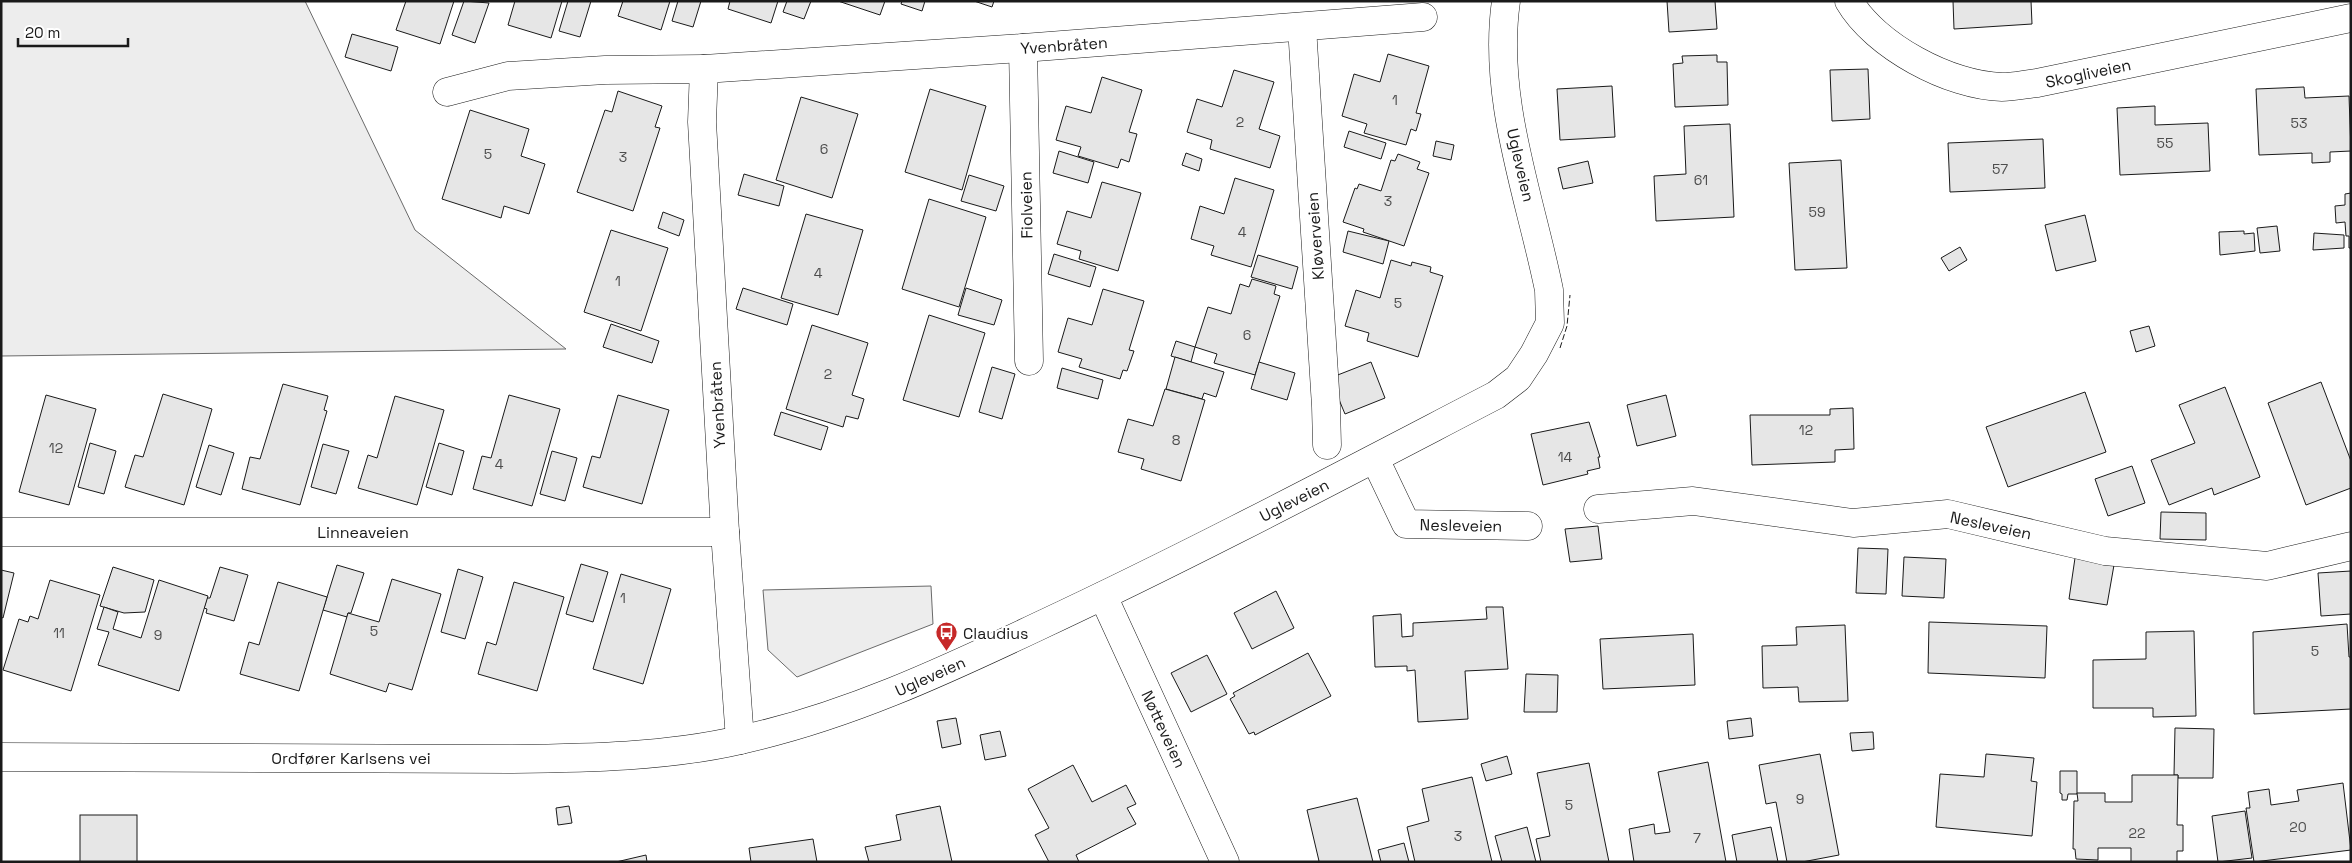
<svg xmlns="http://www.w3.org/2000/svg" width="2352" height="863" font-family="'Space Grotesk',sans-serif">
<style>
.built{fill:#ededed;stroke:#6a6a6a}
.building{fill:#e6e6e6;stroke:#1a1a1a}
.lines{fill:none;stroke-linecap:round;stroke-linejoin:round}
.minor-casing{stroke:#1a1a1a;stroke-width:29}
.minor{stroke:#fff;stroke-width:28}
.fence{stroke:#1a1a1a;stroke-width:1;stroke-dasharray:6 2.5;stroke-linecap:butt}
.labels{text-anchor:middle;stroke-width:4;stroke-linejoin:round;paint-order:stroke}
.number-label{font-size:14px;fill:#4d4d4d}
.street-label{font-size:16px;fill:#1a1a1a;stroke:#fff}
.poi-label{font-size:16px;fill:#1a1a1a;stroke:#fff;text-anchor:start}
</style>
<rect width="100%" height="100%" fill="#fff"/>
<g class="built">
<path d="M1,1H305L415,230L566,349L1,356Z"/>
<path d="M931,586L933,624L797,677L768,650L763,590Z"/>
</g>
<g class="building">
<path d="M406,1H454L440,44L396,30Z"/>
<path d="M464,1L489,3L475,43L452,35Z"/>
<path d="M515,1H562L551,38L508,25Z"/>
<path d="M568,1H591L580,37L559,31Z"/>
<path d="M623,1H670L661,30L618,16Z"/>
<path d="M678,1H701L693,27L672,21Z"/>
<path d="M730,1H778L771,23L728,9Z"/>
<path d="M787,1H811L804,19L783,12Z"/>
<path d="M838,1H885L880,15Z"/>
<path d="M902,1H925L922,11L901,4Z"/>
<path d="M974,1H994L992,7Z"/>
<path d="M1667,1H1715L1717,29L1669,32Z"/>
<path d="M1953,1H2031L2032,24L1954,29Z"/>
<path d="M352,34L398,47L391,71L345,57Z"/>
<path d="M1388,54L1429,66L1416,113L1421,114L1416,131L1411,129L1406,145L1364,133L1367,124L1342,116L1354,74L1380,82Z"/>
<path d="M1717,55V62H1727L1728,105L1675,107L1673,64L1683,63L1682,56Z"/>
<path d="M1868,69L1870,119L1832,121L1830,70Z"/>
<path d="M1234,70L1274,82L1259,129L1280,136L1270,168L1210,149L1212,140L1187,132L1197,99L1222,107Z"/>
<path d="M1102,77L1142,90L1129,132L1137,134L1129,162L1121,159L1118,168L1078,156L1081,147L1056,140L1066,106L1091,113Z"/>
<path d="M1612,86L1615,137L1560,140L1557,89Z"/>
<path d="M2304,87L2305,98L2349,96L2351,151L2330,152V162L2312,163V153L2259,155L2256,89Z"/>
<path d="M930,89L986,106L962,190L905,172Z"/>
<path d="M618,91L662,106L655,127L660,128L633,211L577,192L605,110L612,112Z"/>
<path d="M801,97L858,114L832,198L776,180Z"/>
<path d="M2155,106V125L2208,123L2210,171L2120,175L2117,108Z"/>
<path d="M470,110L529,129L521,156L545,164L529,214L504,206L501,218L442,199Z"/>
<path d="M1730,124L1734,217L1656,221L1654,176L1686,174L1684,126Z"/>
<path d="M1349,131L1386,143L1381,159L1344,147Z"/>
<path d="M2043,139L2045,188L1950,192L1948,143Z"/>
<path d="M1436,141L1454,145L1451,160L1433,156Z"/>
<path d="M1059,151L1094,162L1088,183L1053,173Z"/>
<path d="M1186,153L1202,159L1199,171L1182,165Z"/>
<path d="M1398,154L1420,162L1417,169L1429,173L1404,246L1363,232L1364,229L1343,222L1355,188L1357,189L1359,184L1381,191L1391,160L1395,161Z"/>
<path d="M1841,160L1847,268L1795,270L1789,163Z"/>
<path d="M1588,161L1593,183L1563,189L1558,168Z"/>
<path d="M744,174L784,186L779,206L738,195Z"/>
<path d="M969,175L1004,186L996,211L961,201Z"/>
<path d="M1235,178L1274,190L1251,267L1211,255L1214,246L1191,239L1200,206L1224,214Z"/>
<path d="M1102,182L1141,193L1118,271L1079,259L1081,251L1057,244L1067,211L1091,218Z"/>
<path d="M2351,193V248H2349V236H2346L2345,222L2336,223L2335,206L2345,205V194Z"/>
<path d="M929,199L986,217L959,307L902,289Z"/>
<path d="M663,212L684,220L679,236L658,228Z"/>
<path d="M806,214L863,230L838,315L781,298Z"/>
<path d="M2085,215L2096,261L2056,271L2045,225Z"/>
<path d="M2277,226L2280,251L2260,253L2257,228Z"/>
<path d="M611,230L668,248L641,331L584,312Z"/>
<path d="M1348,231L1389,241L1383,264L1343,252Z"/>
<path d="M2244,231V234L2254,233L2255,251L2220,255L2219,232Z"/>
<path d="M2314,233L2344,235V248L2313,250Z"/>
<path d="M1960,247L1967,260L1949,271L1941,258Z"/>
<path d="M1054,254L1096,267L1090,287L1048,274Z"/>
<path d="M1258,255L1298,267L1292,289L1251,277Z"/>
<path d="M1391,260L1411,266L1412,262L1431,267L1430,272L1443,276L1418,357L1367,341L1369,333L1345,326L1356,290L1380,298Z"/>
<path d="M1252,279L1276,286L1274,294L1280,296L1255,375L1214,363L1217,354L1195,347L1208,307L1231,314L1240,284L1249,287Z"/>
<path d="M743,288L793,304L787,325L736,309Z"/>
<path d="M966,288L1002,300L994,325L958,315Z"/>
<path d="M1103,289L1144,301L1129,350L1134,351L1127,371L1123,370L1120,379L1079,367L1082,359L1058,352L1068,318L1092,325Z"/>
<path d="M929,315L985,333L959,417L903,400Z"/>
<path d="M611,324L659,341L652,363L603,347Z"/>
<path d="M812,325L868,343L852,395L864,399L858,419L846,416L843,427L786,409Z"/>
<path d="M2149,326L2155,346L2136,352L2130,331Z"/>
<path d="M1176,341L1195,347L1191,362L1171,356Z"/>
<path d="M1175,357L1224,372L1216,397L1204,393L1202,399L1166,389Z"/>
<path d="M1259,362L1295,373L1287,400L1251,389Z"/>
<path d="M1371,362L1385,398L1345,414L1330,378Z"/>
<path d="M992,367L1015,374L1002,419L979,412Z"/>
<path d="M1062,368L1103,380L1098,399L1057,388Z"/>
<path d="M2321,382L2351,461V488L2306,505L2268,403Z"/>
<path d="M283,384L328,396L324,410L327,411L300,505L242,489L250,457L260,459Z"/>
<path d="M2225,387L2260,477L2214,495L2212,488L2169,505L2151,460L2195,443L2179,405Z"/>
<path d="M1165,389L1205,400L1181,481L1141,469L1144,459L1118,452L1128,419L1153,426Z"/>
<path d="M2085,392L2106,452L2008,487L1986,427Z"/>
<path d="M163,394L212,409L184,505L125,487L135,455L143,457Z"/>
<path d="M46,395L96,409L69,505L19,492Z"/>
<path d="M509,395L560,409L532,506L473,489L482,456L491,458Z"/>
<path d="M618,395L669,410L642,504L583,487L592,456L600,458Z"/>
<path d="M1666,395L1676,436L1637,446L1627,405Z"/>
<path d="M395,396L444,410L417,505L358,488L368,455L377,458Z"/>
<path d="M1853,408L1854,449L1835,450V462L1752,465L1750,415H1830V409Z"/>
<path d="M781,412L828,427L821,450L774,435Z"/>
<path d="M1589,422L1600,457H1598L1600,468L1587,471L1588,474L1543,485L1531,434Z"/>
<path d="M90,443L116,451L104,494L78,487Z"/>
<path d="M439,443L464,451L452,495L426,487Z"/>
<path d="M323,444L349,451L336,494L311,487Z"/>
<path d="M209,445L234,453L221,495L196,487Z"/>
<path d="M552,451L577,458L565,501L540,494Z"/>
<path d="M2132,466L2145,503L2108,516L2095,479Z"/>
<path d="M2161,512L2206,513V540L2160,539Z"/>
<path d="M1598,526L1602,559L1570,562L1565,529Z"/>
<path d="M1858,548L1888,549L1886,594L1856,593Z"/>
<path d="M1904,557L1946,559L1944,598L1902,596Z"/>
<path d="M2075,558L2114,565L2107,605L2069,599Z"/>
<path d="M581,564L608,572L593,622L566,614Z"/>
<path d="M337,565L364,573L351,613H348L347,617L323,610Z"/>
<path d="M113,567L154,580L145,612L124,613L100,606Z"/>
<path d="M220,567L248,575L234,621L206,613L207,609L204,608L207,598H210Z"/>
<path d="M458,569L483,577L465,639L441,632Z"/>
<path d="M1,570L14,573L3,618L1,617Z"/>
<path d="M2351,571V614L2321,616L2318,573Z"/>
<path d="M621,574L671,589L643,684L593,669Z"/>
<path d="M392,579L441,594L412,690L389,683L386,692L330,674L348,613L379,622Z"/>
<path d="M50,580L100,595L71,691L3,670L19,619L28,622L30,616L38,619Z"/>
<path d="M159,580L208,596L179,691L98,665L109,632L97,629L104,607L118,612L113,629L141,638Z"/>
<path d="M278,582L327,597L299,691L240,674L249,642L259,645Z"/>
<path d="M514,582L564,597L537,691L478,674L487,642L496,645Z"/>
<path d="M1276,591L1294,628L1252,649L1234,613Z"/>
<path d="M1486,607H1503L1508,669L1465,671L1468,719L1418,722L1415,670L1407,671V666L1375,667L1373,616L1401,614L1402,637L1413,636V623L1487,619Z"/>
<path d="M1929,622L2047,626L2045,678L1928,673Z"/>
<path d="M2347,624L2349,657H2351V709L2254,714L2253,632Z"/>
<path d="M1845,625L1848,701L1799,702L1798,687L1763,688L1762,646L1797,645L1796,627Z"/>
<path d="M2194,631L2196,716L2153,717V708H2093V660L2146,659V632Z"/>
<path d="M1693,634L1695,685L1603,689L1600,639Z"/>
<path d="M1308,653L1331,696L1255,735L1254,732L1249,734L1230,699L1235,696L1233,693Z"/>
<path d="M1207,655L1227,694L1191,712L1171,673Z"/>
<path d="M1526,674L1558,675L1557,712H1524Z"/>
<path d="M956,718L961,744L942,748L937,721Z"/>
<path d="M1751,718L1753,736L1729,739L1727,721Z"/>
<path d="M2175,728L2214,729L2213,778H2178V775H2174Z"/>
<path d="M1000,731L1006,756L985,760L980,735Z"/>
<path d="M1873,732L1874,749L1852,751L1850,733Z"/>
<path d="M1820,754L1839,855L1802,862H1787L1776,802L1766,804L1759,765Z"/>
<path d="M1986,754L2034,758L2031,781L2037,782L2032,836L1936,827L1940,774L1984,777Z"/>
<path d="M1507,756L1512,774L1486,781L1481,764Z"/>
<path d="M1708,762L1726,862H1634L1629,829L1654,824L1655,834L1670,832L1658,772Z"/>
<path d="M1589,763L1609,862H1541L1536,839L1550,836L1537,773Z"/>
<path d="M1073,765L1092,802L1126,785L1136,804L1127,808L1136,824L1076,855L1079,862H1049L1035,835L1049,828L1028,789Z"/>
<path d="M2060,771H2077V794H2068L2067,800H2062V794L2060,793Z"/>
<path d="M2132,775H2178L2177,825H2183V851H2177V862H2131V848H2098V860L2076,859L2075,849H2073L2074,801H2078L2077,793H2105V802H2132Z"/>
<path d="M1472,777L1492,862H1415L1407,827L1429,821L1422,789Z"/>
<path d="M2343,783L2351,850L2254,862L2246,808H2250L2248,792L2269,789L2271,805L2299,801L2297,790Z"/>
<path d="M1357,798L1373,862H1316L1319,861L1307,810Z"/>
<path d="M569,806L572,823L558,825L556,808Z"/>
<path d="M940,806L952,862H869L865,847L901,840L896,815Z"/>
<path d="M2245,811L2252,858L2218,862L2212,816Z"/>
<rect x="80" y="815" width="57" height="47"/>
<path d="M1527,827L1536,862H1502L1495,836Z"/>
<path d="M1771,827L1778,862H1737L1732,835Z"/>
<path d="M813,839L817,862H751L749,848Z"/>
<path d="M1404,843L1409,862H1381L1378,850Z"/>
<path d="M646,855L647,862H616Z"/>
</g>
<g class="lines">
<defs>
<g id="minor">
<path d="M1849,1C1875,46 1950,86 2002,87C2014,87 2026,84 2037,83L2351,18"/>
<path d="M1302,27L1326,406L1327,445"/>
<path d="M1023,48L1029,361"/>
<path d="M704,69L1023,48L1423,17"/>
<path d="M447,92L508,76L605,70L704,69L702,122L725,532L740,740"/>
<path d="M1375,459L1406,524L1528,526"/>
<path d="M1598,509L1693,501L1853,523L1948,514L2105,551L2267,566L2351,546"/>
<path d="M1,532H725"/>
<path d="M1103,596L1225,862"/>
<path d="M1,757L512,759C588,758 666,757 740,740C845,717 942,672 1039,626C1193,554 1344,474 1496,395L1518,378L1534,354L1550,323L1549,290C1530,196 1492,99 1506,1"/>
</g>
</defs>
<use href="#minor" class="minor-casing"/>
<use href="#minor" class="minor"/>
<path class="fence" d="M1560,348L1567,326L1570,295"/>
</g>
<defs>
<symbol id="bus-pin" viewBox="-11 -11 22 30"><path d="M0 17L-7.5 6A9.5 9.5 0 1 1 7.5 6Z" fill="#c62828" stroke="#fff"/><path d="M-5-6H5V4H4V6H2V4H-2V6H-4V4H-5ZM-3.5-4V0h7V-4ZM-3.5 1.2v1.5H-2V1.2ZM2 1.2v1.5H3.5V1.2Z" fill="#fff"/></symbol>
</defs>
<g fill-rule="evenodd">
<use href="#bus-pin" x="934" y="620" width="25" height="34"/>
</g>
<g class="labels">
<g class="number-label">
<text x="1395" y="105">1</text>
<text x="1240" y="127">2</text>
<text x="2299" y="128">53</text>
<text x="2165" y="148">55</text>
<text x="824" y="154">6</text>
<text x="488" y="159">5</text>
<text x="623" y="162">3</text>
<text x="2000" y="174">57</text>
<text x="1701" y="185">61</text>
<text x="1388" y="206">3</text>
<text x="1817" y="217">59</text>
<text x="1242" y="237">4</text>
<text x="818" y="278">4</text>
<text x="618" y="286">1</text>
<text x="1398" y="308">5</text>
<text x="1247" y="340">6</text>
<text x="828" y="379">2</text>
<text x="1806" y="435">12</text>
<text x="1176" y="445">8</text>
<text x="56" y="453">12</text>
<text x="1565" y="462">14</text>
<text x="499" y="469">4</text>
<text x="623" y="603">1</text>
<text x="374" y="636">5</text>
<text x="59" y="638">11</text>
<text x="158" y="640">9</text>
<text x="2315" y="656">5</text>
<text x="1800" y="804">9</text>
<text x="1569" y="810">5</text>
<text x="2298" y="832">20</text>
<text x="2137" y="838">22</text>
<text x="1458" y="841">3</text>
<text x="1697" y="843">7</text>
</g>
<g class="street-label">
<text transform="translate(1064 45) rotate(-4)" y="6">Yvenbråten</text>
<text transform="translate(2088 73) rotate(-12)" y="6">Skogliveien</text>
<text transform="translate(1521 165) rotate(77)" y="6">Ugleveien</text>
<text transform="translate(1026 205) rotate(-91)" y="6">Fiolveien</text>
<text transform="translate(1315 236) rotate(-94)" y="6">Kløverveien</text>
<text transform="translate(717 405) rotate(-93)" y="6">Yvenbråten</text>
<text transform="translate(1294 500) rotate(-27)" y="6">Ugleveien</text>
<text transform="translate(1461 525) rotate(1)" y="6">Nesleveien</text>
<text transform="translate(1991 525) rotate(12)" y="6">Nesleveien</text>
<text x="363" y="538">Linneaveien</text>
<text transform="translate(930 676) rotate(-24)" y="6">Ugleveien</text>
<text transform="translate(1164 729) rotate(65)" y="6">Nøtteveien</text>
<text x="351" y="764">Ordfører Karlsens vei</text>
</g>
<g class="poi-label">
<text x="963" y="639">Claudius</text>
</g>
</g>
<rect width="2352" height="863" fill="none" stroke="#1a1a1a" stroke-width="5"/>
<path d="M18 38v8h110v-8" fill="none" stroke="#1a1a1a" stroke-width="2.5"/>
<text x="25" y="38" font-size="15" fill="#1a1a1a" stroke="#ffffff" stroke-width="4" paint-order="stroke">20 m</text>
</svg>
